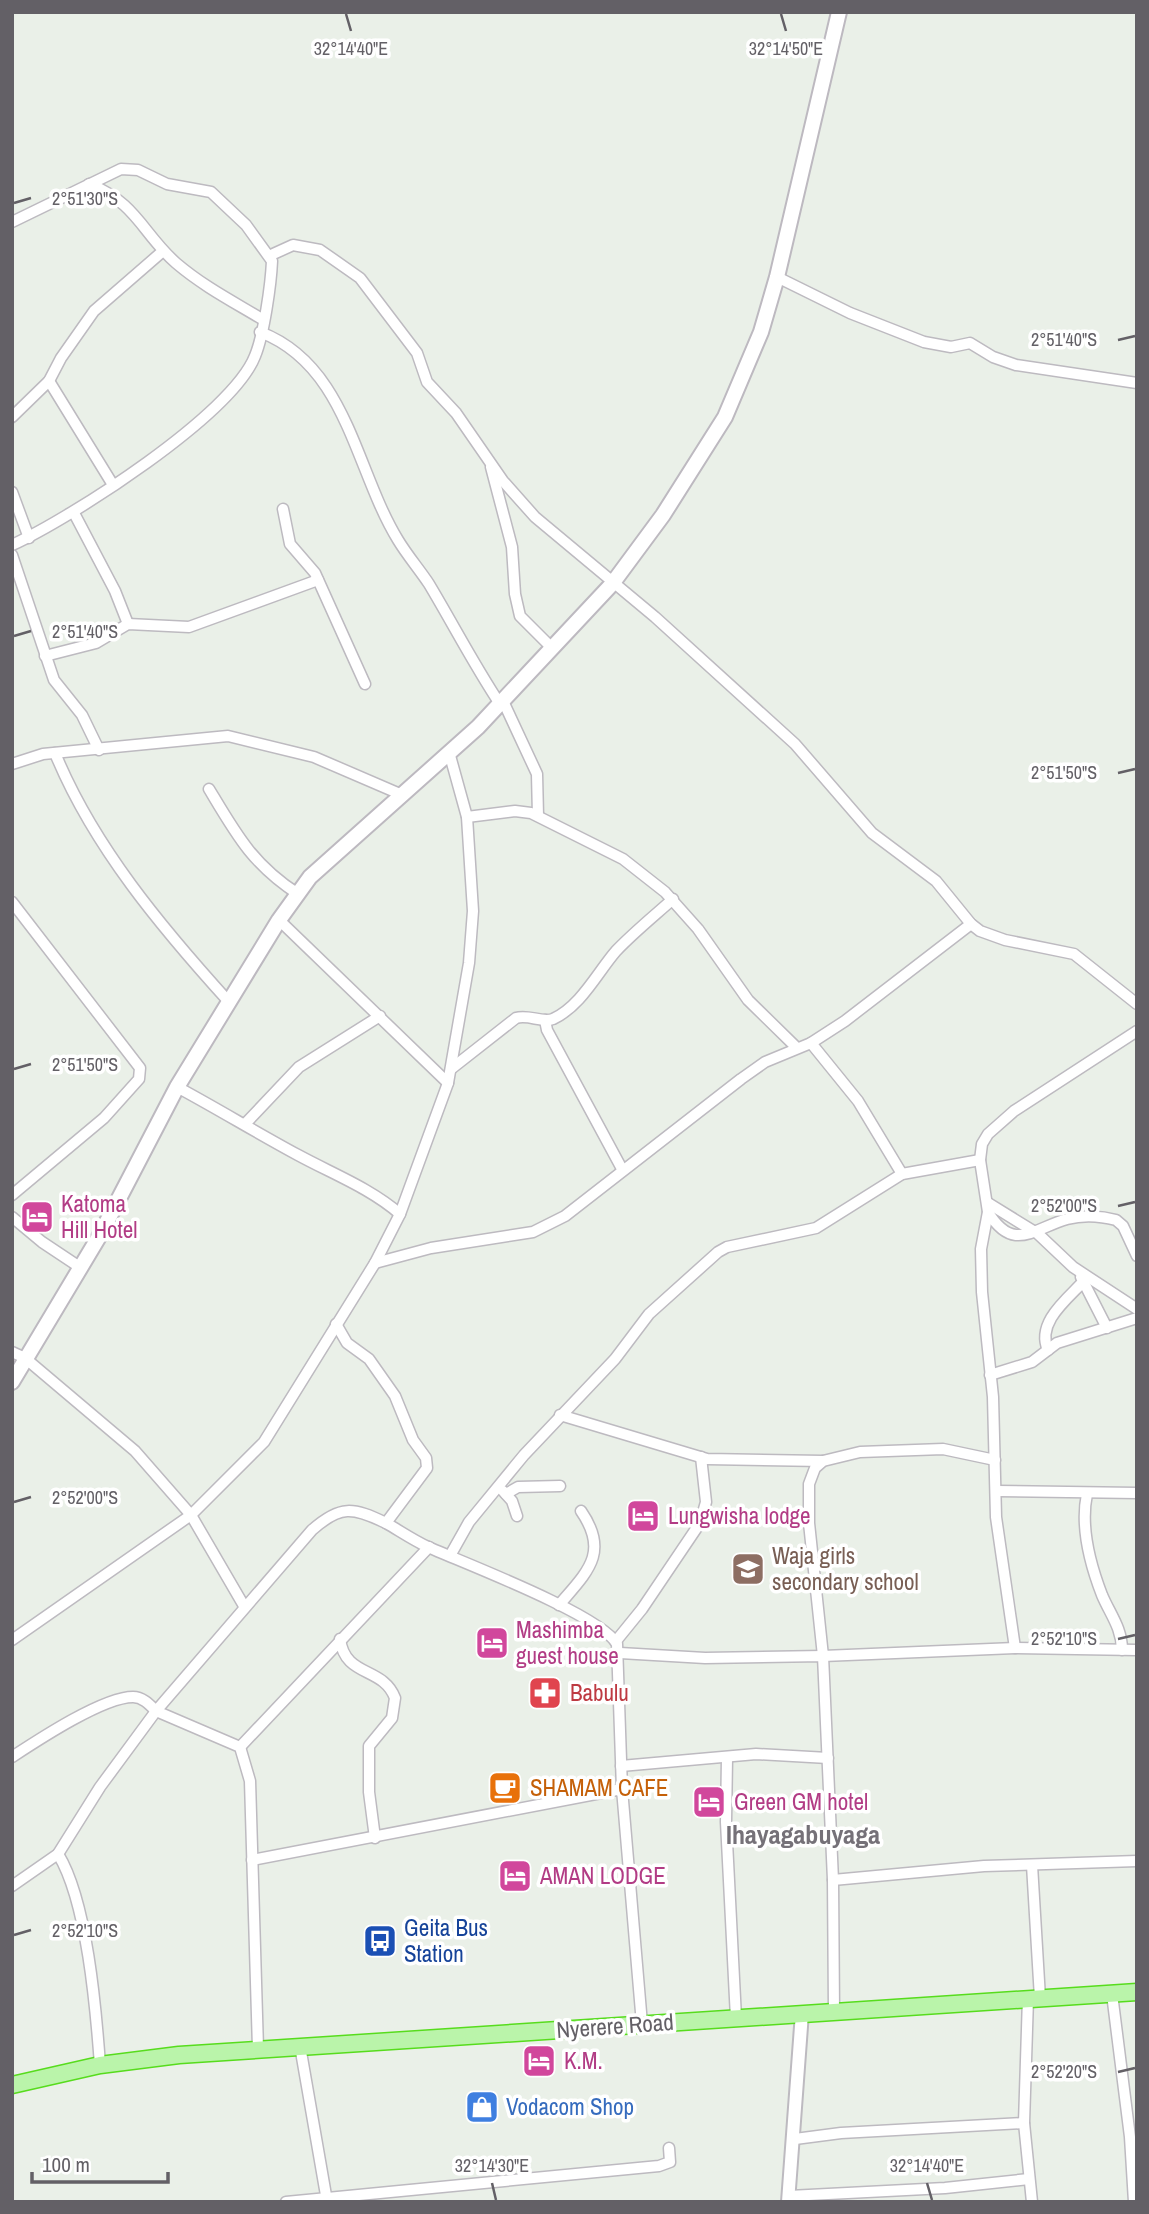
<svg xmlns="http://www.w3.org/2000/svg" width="1149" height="2214" font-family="'Archivo Narrow',sans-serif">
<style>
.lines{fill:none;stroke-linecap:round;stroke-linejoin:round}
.minor-casing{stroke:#bdbac0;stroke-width:13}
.tertiary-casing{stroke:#bdbac0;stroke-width:16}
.secondary-casing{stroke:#bdb9c0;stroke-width:18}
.trunk-casing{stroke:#57dc1d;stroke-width:19}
.minor{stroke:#fff;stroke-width:10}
.tertiary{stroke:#fff;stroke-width:12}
.secondary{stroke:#fff;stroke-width:14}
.trunk{stroke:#baf4aa;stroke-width:16}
.ticks{fill:none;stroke:#636066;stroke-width:2.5}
.labels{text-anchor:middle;stroke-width:7;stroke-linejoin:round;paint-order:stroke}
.hotel-label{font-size:23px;fill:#b23c85;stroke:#fff;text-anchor:start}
.education-label{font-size:23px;fill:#785e54;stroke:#fff;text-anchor:start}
.health-label{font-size:23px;fill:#be3a42;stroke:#fff;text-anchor:start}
.food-label{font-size:23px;fill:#c56008;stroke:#fff;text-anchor:start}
.transit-label{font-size:23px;fill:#164399;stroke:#fff;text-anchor:start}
.street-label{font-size:23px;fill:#636066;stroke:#fff}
.shop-label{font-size:23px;fill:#366cbe;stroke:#fff;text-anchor:start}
.quarter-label{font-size:26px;font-weight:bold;fill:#757178;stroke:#fff}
.ticks-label{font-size:18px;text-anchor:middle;fill:#636066;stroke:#fff;stroke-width:7;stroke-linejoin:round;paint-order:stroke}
</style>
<rect width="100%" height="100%" fill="#eaf0e8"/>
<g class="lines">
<defs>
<g id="minor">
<path d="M89,184C137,203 142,233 176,263C203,286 232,301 262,319"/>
<path d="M12,222L121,169L138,170L167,184L211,192L246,225L272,261C271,284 264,334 255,356C232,415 71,518 12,545"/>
<path d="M271,255L293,245L320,250L360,278L417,353L427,382L456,413L503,481L535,517L655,617L795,744L872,833L936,881L971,924L980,931L1005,940L1074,954L1137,1004"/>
<path d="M777,277L850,313L924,342L951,347L970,343L993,357L1016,365L1137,383"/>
<path d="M260,332C347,365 355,470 398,540C407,555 419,569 429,584C453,624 474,665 500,704"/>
<path d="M49,381L113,485"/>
<path d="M12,417L49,381L61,358L94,311L163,251"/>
<path d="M491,467L512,547L515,594L520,616L553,649"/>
<path d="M12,492L29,538"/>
<path d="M283,509L290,544L315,573L365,684"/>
<path d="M74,513L115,591L128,624"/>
<path d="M12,555L54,680L82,715L99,750"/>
<path d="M45,656L96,643L128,624L189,627L318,580"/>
<path d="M503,701L537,774L538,816"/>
<path d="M55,753C93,846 162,928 229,1002"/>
<path d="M12,764L43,754L228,736L314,757L400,794"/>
<path d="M209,789C236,834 252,864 298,894"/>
<path d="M467,817L515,811L531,813L623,859L665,892L698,929L748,1000L797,1048"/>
<path d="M12,902L140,1068L139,1079L104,1118L12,1195"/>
<path d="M279,920L448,1083"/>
<path d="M545,1020L547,1030L622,1169"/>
<path d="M811,1043L858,1101L902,1174"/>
<path d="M451,1069L516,1018C528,1014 542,1023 553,1019C581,1006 597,973 616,951C633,933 654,916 673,899"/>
<path d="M177,1087C218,1109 257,1133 298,1155C333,1174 370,1188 400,1214"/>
<path d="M246,1123L299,1067L380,1016"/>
<path d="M988,1203L1035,1232"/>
<path d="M988,1212C1013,1253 1033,1229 1067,1219C1082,1215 1101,1216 1116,1220L1123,1226L1137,1256"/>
<path d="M12,1217L42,1242L81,1268"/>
<path d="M1036,1232L1073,1267L1137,1309"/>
<path d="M375,1263L431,1248L533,1232L565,1216L741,1079L765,1062L811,1043L845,1021L971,924"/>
<path d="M1081,1277L1107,1328"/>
<path d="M1048,1350C1036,1323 1066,1300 1083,1282"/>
<path d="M12,1352L25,1358L135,1451L191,1515L244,1606"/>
<path d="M990,1375L1032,1362L1057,1343L1137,1318"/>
<path d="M560,1415L707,1459L823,1461"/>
<path d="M995,1460L943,1449L860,1452L823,1461L815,1468L809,1484V1523L823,1656L1015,1648L1137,1650"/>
<path d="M503,1491L512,1501L517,1516"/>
<path d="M997,1491L1137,1493"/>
<path d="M506,1494L518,1487L560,1486"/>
<path d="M1087,1494C1080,1527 1090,1564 1102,1595C1110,1614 1122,1628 1122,1650"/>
<path d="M386,1523C400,1531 413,1540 428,1547C464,1563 601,1615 617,1644L622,1789L642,2024"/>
<path d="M451,1554L469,1522L524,1455L615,1359L649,1314L718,1252L727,1247L816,1228L902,1174L980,1160"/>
<path d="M559,1605C587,1572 610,1553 581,1511"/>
<path d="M340,1639C345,1678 383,1666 395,1698L392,1718L369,1746V1792L375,1838"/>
<path d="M12,1640L191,1515L264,1442L375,1263L400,1214L448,1083L469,963L473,911L467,817L449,752"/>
<path d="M616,1641L642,1609L700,1523L706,1502L701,1457"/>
<path d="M1015,1648L996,1517L993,1397L982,1292L981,1249L988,1212L980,1160L982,1144L988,1134L1014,1111L1137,1031"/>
<path d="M620,1653L705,1658L823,1656L833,1880L834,2012"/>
<path d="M240,1747L429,1547"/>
<path d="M12,1757C38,1740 103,1697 133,1697C143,1697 150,1705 156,1711L240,1747L250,1781L258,2049"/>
<path d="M727,1758L726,1822L736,2018"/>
<path d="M621,1766L756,1754L828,1758"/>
<path d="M58,1854C87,1901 96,2009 100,2065"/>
<path d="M252,1860L622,1789"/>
<path d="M1032,1865L1040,1998"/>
<path d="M833,1880L984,1866L1137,1861"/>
<path d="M12,1886L58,1854L100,1787L156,1711L312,1530C340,1505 353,1507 386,1523L427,1468L426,1458L413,1440L395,1396L369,1359L347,1343L336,1324"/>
<path d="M1112,1994L1130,2137L1134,2202"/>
<path d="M1028,1998L1024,2123L1032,2202"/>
<path d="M300,2046L327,2201"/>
<path d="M795,2139L841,2133L1024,2123"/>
<path d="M789,2196L945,2188L1029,2179"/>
<path d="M286,2202L659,2166L670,2162L669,2148"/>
</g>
<path id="tertiary" d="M788,2202L802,2013"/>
<path id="secondary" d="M12,1382L100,1235L177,1087L279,920L310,877L478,727L612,584L663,515L725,417L761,332L777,277L839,12"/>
<path id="trunk" d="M12,2085L100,2065L179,2055L1137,1992"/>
</defs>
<use href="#minor" class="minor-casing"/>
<use href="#tertiary" class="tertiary-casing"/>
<use href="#secondary" class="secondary-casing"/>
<use href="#trunk" class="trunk-casing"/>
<use href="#minor" class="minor"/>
<use href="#tertiary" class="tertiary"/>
<use href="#secondary" class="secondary"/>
<use href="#trunk" class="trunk"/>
</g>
<path class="ticks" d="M346,14L351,31M781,14L786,31M14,203L31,198M1118,340L1135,336M14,636L31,631M1118,773L1135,769M14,1069L31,1064M1118,1206L1135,1202M14,1502L31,1497M1118,1639L1135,1635M14,1935L31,1930M1118,2072L1135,2068M492,2183L496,2200M927,2183L932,2200"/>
<defs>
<symbol id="hotel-square" viewBox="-11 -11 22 22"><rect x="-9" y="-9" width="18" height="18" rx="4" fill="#d1479c" stroke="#fff"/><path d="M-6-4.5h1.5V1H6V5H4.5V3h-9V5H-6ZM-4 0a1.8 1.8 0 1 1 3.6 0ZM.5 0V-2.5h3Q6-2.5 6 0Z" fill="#fff"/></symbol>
<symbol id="school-square" viewBox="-11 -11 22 22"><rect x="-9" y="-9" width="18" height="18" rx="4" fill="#8d6e63" stroke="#fff"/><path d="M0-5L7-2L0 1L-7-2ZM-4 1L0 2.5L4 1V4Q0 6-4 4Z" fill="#fff"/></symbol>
<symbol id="pharmacy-square" viewBox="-11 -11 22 22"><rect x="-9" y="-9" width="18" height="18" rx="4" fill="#e0444e" stroke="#fff"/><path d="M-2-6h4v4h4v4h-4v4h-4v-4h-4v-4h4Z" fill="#fff"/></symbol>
<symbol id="cafe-square" viewBox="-11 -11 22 22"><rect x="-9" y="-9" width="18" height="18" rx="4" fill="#e8710a" stroke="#fff"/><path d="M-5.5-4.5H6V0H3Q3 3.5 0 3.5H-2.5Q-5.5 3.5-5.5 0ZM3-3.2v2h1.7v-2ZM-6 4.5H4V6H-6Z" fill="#fff"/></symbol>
<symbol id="bus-square" viewBox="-11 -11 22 22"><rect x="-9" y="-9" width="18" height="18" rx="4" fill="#1a4fb4" stroke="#fff"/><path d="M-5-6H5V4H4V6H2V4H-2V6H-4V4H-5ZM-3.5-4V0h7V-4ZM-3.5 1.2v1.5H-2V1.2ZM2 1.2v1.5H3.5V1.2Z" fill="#fff"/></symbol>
<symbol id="shop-square" viewBox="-11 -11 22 22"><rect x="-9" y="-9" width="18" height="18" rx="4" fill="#3f7fe0" stroke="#fff"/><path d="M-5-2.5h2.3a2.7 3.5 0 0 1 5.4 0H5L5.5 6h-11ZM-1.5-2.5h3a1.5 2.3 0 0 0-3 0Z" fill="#fff"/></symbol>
</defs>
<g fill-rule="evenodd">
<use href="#hotel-square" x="18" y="1198" width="38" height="38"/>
<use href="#hotel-square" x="624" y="1497" width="38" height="38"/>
<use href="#school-square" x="729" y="1550" width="38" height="38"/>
<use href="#hotel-square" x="473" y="1624" width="38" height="38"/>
<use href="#pharmacy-square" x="526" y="1674" width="38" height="38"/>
<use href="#cafe-square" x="486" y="1769" width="38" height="38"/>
<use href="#hotel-square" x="690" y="1783" width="38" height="38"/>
<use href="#hotel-square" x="496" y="1857" width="38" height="38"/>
<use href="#bus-square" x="361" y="1922" width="38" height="38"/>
<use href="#hotel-square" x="520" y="2042" width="38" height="38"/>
<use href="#shop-square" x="463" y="2088" width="38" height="38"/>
</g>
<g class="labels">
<g class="hotel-label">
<text x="61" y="1212">Katoma<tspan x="61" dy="26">Hill Hotel</tspan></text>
<text x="668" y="1524">Lungwisha lodge</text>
<text x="516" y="1638">Mashimba<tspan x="516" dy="26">guest house</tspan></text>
<text x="734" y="1810">Green GM hotel</text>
<text x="540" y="1884">AMAN LODGE</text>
<text x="564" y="2069">K.M.</text>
</g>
<g class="education-label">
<text x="772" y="1564">Waja girls<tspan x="772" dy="26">secondary school</tspan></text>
</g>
<g class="health-label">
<text x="570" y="1701">Babulu</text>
</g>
<g class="food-label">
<text x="530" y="1796">SHAMAM CAFE</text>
</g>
<g class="transit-label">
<text x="404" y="1936">Geita Bus<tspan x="404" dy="26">Station</tspan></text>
</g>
<g class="street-label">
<text transform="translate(615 2026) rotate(-4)" y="8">Nyerere Road</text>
</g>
<g class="shop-label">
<text x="506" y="2115">Vodacom Shop</text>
</g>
<g class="quarter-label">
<text x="803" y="1844">Ihayagabuyaga</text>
</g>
</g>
<g class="ticks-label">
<text x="351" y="55">32°14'40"E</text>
<text x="786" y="55">32°14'50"E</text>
<text x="85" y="205">2°51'30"S</text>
<text x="1064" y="346">2°51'40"S</text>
<text x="85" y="638">2°51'40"S</text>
<text x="1064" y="779">2°51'50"S</text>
<text x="85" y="1071">2°51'50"S</text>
<text x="1064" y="1212">2°52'00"S</text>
<text x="85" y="1504">2°52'00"S</text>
<text x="1064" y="1645">2°52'10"S</text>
<text x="85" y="1937">2°52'10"S</text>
<text x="1064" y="2078">2°52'20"S</text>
<text x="492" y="2172">32°14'30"E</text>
<text x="927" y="2172">32°14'40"E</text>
</g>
<rect width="1149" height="2214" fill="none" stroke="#636066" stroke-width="28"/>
<path d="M32 2172v10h136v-10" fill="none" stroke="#636066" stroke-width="3.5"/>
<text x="42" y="2172" font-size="21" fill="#636066" stroke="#ffffff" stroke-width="5" paint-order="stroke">100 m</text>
</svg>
